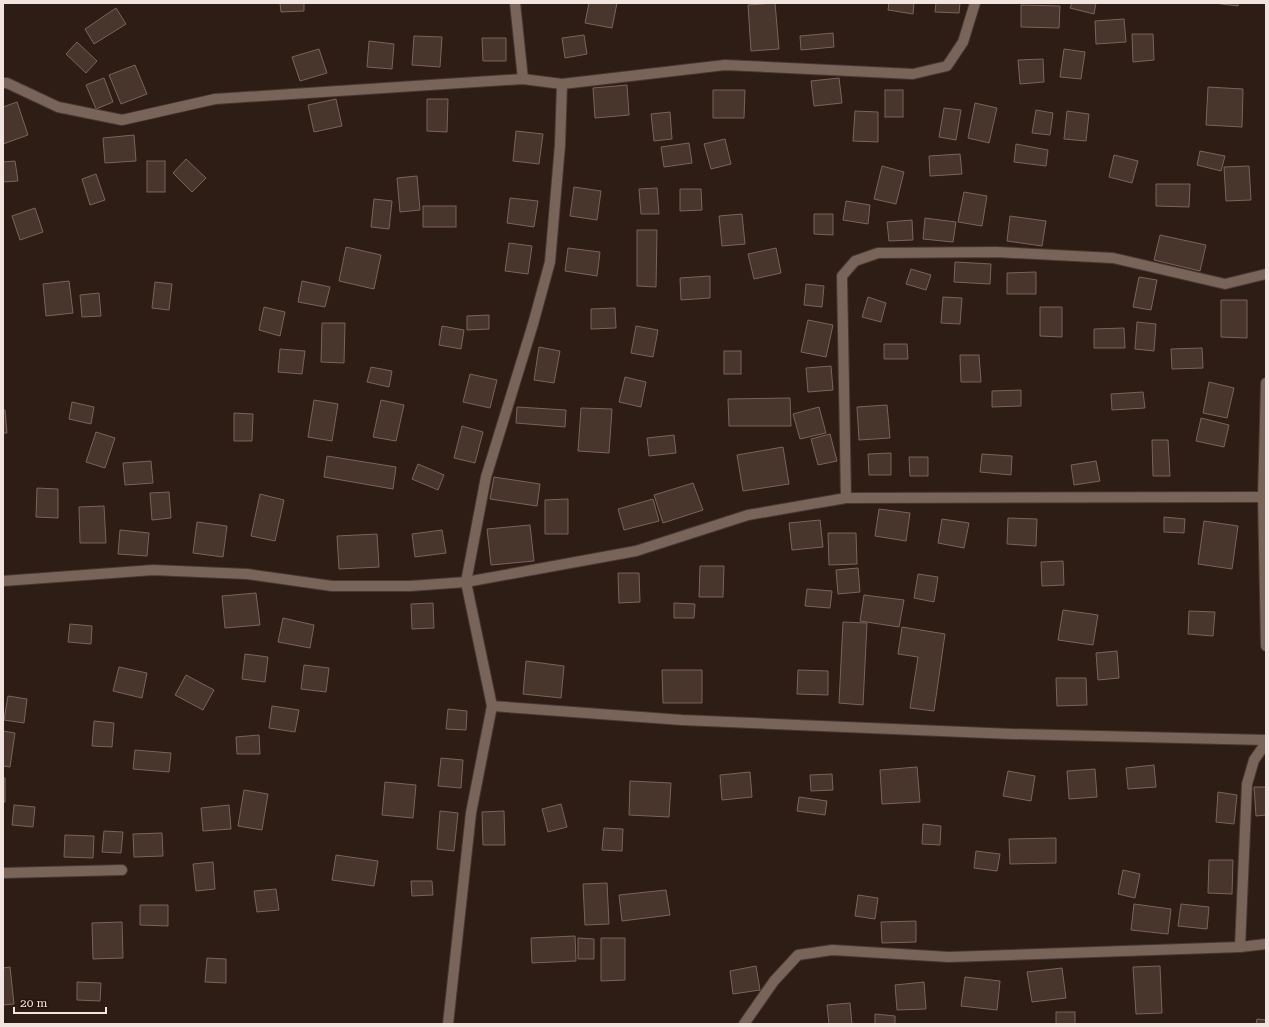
<svg xmlns="http://www.w3.org/2000/svg" width="1269" height="1027" font-family="'Roboto Serif',serif">
<style>
.building{fill:#48352c;stroke:#7a635a}
.lines{fill:none;stroke-linecap:round;stroke-linejoin:round}
.minor-casing{stroke:#463833;stroke-width:12}
.minor{stroke:#796459;stroke-width:10}
</style>
<rect width="100%" height="100%" fill="#2e1d14"/>
<g class="building">
<path d="M280,3H304V11L281,12Z"/>
<path d="M589,3H617L612,28L585,23Z"/>
<path d="M775,3L779,49L751,51L748,5Z"/>
<path d="M889,3H914L913,14L888,10Z"/>
<path d="M936,3H960L959,13L935,12Z"/>
<path d="M1072,3H1096L1094,14L1070,8Z"/>
<path d="M1214,3H1238V6Z"/>
<path d="M1021,5L1060,6L1059,28L1021,27Z"/>
<path d="M116,8L126,24L94,44L85,29Z"/>
<path d="M1124,19L1126,42L1096,44L1095,21Z"/>
<path d="M833,33L834,47L801,50L800,36Z"/>
<path d="M1132,34H1153L1154,60L1133,62Z"/>
<path d="M584,35L587,54L565,58L562,38Z"/>
<path d="M414,36L442,37L440,67L412,65Z"/>
<path d="M482,38H506V61H483Z"/>
<path d="M369,41L394,44L392,69L367,67Z"/>
<path d="M77,42L97,61L86,73L66,54Z"/>
<path d="M319,49L327,73L300,81L292,57Z"/>
<path d="M1064,49L1085,52L1081,79L1060,77Z"/>
<path d="M1043,59L1044,82L1020,84L1018,60Z"/>
<path d="M135,65L147,94L121,104L109,75Z"/>
<path d="M104,78L113,102L96,109L86,85Z"/>
<path d="M839,78L842,103L814,106L811,81Z"/>
<path d="M627,85L629,115L595,118L593,88Z"/>
<path d="M1208,87L1243,89L1242,127L1206,125Z"/>
<path d="M713,90H745L744,118H713Z"/>
<rect x="885" y="90" width="18" height="27"/>
<path d="M336,99L342,126L314,132L308,105Z"/>
<path d="M427,99H448L447,132L427,131Z"/>
<path d="M17,102L28,135L3,144V107Z"/>
<path d="M975,103L997,108L989,143L968,138Z"/>
<path d="M944,108L961,110L956,140L939,137Z"/>
<path d="M1036,110L1053,113L1050,135L1032,133Z"/>
<path d="M855,111L878,112V142L853,141Z"/>
<path d="M1067,111L1089,114L1086,141L1064,139Z"/>
<path d="M670,112L672,139L654,141L651,114Z"/>
<path d="M516,131L543,134L539,164L513,161Z"/>
<path d="M134,135L136,161L105,163L103,138Z"/>
<path d="M725,139L731,164L711,169L704,144Z"/>
<path d="M689,143L692,163L664,167L661,147Z"/>
<path d="M1016,144L1048,150L1046,166L1014,162Z"/>
<path d="M1200,151L1225,156L1221,171L1197,165Z"/>
<path d="M960,154L962,174L930,176L929,156Z"/>
<path d="M1114,155L1138,161L1132,183L1109,177Z"/>
<path d="M186,159L206,178L192,192L173,173Z"/>
<path d="M15,161L18,181L3,182V162Z"/>
<rect x="147" y="161" width="18" height="31"/>
<path d="M882,166L904,172L896,204L874,199Z"/>
<path d="M1249,166L1251,200L1226,201L1224,167Z"/>
<path d="M96,174L105,200L90,205L82,179Z"/>
<path d="M417,176L420,210L400,212L397,178Z"/>
<path d="M1156,184H1190L1189,207L1156,206Z"/>
<path d="M574,187L601,191L597,220L570,216Z"/>
<path d="M657,188L659,214H641L639,189Z"/>
<path d="M680,189H701L702,210L680,211Z"/>
<path d="M964,192L987,196L982,226L958,222Z"/>
<path d="M510,198L538,201L534,227L507,223Z"/>
<path d="M374,199L392,201L389,229L371,227Z"/>
<path d="M846,201L870,205L868,224L843,220Z"/>
<rect x="423" y="206" width="33" height="21"/>
<path d="M35,208L43,232L20,240L12,216Z"/>
<path d="M742,214L745,244L722,246L719,216Z"/>
<path d="M814,214H833V235L814,234Z"/>
<path d="M1010,216L1046,221L1042,246L1007,241Z"/>
<path d="M925,218L956,222L953,242L923,239Z"/>
<path d="M912,220L913,240L889,241L887,222Z"/>
<path d="M637,230H657L656,287L637,286Z"/>
<path d="M1160,235L1206,245L1200,271L1154,260Z"/>
<path d="M509,243L532,246L528,274L505,271Z"/>
<path d="M346,247L381,255L374,289L339,281Z"/>
<path d="M568,248L600,252L597,276L565,271Z"/>
<path d="M776,248L781,273L754,279L748,254Z"/>
<path d="M955,262L991,264L990,284L954,282Z"/>
<path d="M911,269L931,275L926,290L906,284Z"/>
<path d="M1036,272V294H1007V273Z"/>
<path d="M710,276V298L681,300L680,278Z"/>
<path d="M1139,277L1157,280L1151,310L1133,307Z"/>
<path d="M69,281L73,313L46,316L43,284Z"/>
<path d="M302,281L330,287L325,307L298,302Z"/>
<path d="M155,282L172,284L169,310L152,308Z"/>
<path d="M806,284L824,286L822,307L804,305Z"/>
<path d="M99,293L101,316L82,317L80,295Z"/>
<path d="M868,297L886,303L881,322L862,317Z"/>
<path d="M943,297L962,298L960,324L941,323Z"/>
<path d="M1221,300H1247V338L1221,337Z"/>
<path d="M264,307L285,312L280,336L259,330Z"/>
<path d="M1040,307H1062V337L1040,336Z"/>
<path d="M615,308L616,328L591,329V309Z"/>
<path d="M489,315V329L467,330V316Z"/>
<path d="M808,320L833,325L826,357L801,352Z"/>
<path d="M1137,322L1156,324L1154,351L1135,349Z"/>
<path d="M322,323H345L344,363L321,362Z"/>
<path d="M442,326L464,330L461,349L439,345Z"/>
<path d="M636,326L658,330L653,357L631,353Z"/>
<path d="M1124,328L1125,348H1094V329Z"/>
<path d="M884,344H907L908,359H884Z"/>
<path d="M539,347L560,351L554,383L534,380Z"/>
<path d="M1202,348L1203,368L1172,369L1171,349Z"/>
<path d="M280,349L305,351L302,374L278,372Z"/>
<rect x="724" y="351" width="17" height="23"/>
<path d="M960,355H979L981,382H961Z"/>
<path d="M831,366L833,390L808,392L806,368Z"/>
<path d="M371,367L392,371L389,387L367,382Z"/>
<path d="M470,374L497,380L490,408L463,402Z"/>
<path d="M625,377L646,382L641,407L619,402Z"/>
<path d="M1209,382L1234,388L1227,418L1203,413Z"/>
<path d="M1021,390V406L992,407V391Z"/>
<path d="M1143,392L1145,408L1112,410L1111,394Z"/>
<path d="M790,398L791,426H729L728,399Z"/>
<path d="M314,400L338,404L332,441L308,437Z"/>
<path d="M381,400L404,405L396,441L373,437Z"/>
<path d="M72,402L94,407L91,424L69,419Z"/>
<path d="M887,405L890,438L859,440L857,407Z"/>
<path d="M517,407L566,410L565,427L516,423Z"/>
<path d="M819,407L826,433L800,439L793,414Z"/>
<path d="M581,408L612,409L609,453L578,451Z"/>
<path d="M3,410H5L7,433H3Z"/>
<path d="M234,413L253,414L252,441H234Z"/>
<path d="M1201,418L1229,425L1224,447L1196,441Z"/>
<path d="M462,426L483,432L475,463L454,458Z"/>
<path d="M96,432L115,438L105,468L86,462Z"/>
<path d="M830,434L837,461L818,465L811,439Z"/>
<path d="M674,435L676,453L649,456L647,438Z"/>
<path d="M1152,440H1168L1170,476H1153Z"/>
<path d="M783,447L789,484L743,491L737,455Z"/>
<path d="M891,453V475H869L868,454Z"/>
<path d="M982,454L1012,456L1011,475L980,472Z"/>
<path d="M327,456L396,467L393,489L324,477Z"/>
<path d="M909,457H928V476H910Z"/>
<path d="M151,461L153,483L125,485L123,463Z"/>
<path d="M1096,461L1100,481L1074,485L1071,465Z"/>
<path d="M418,464L444,475L438,490L412,479Z"/>
<path d="M494,477L540,484L537,506L490,499Z"/>
<path d="M693,483L703,510L663,523L654,495Z"/>
<path d="M37,488L58,489V518L36,517Z"/>
<path d="M169,492L171,518L152,520L150,493Z"/>
<path d="M260,494L284,500L275,541L251,536Z"/>
<path d="M568,499V534H545V500Z"/>
<path d="M653,499L659,521L624,530L618,509Z"/>
<path d="M104,506L106,543H80L79,507Z"/>
<path d="M879,509L910,513L906,541L875,536Z"/>
<path d="M1164,517L1185,519L1184,533L1164,532Z"/>
<path d="M1008,518L1037,519L1036,546L1007,544Z"/>
<path d="M942,519L969,523L964,548L938,543Z"/>
<path d="M820,520L823,547L792,550L789,523Z"/>
<path d="M1204,521L1238,526L1232,569L1198,564Z"/>
<path d="M197,522L227,526L223,557L193,553Z"/>
<path d="M530,525L534,561L491,565L487,529Z"/>
<path d="M120,530L149,533L147,556L118,554Z"/>
<path d="M442,530L446,553L415,557L412,534Z"/>
<path d="M828,533H856L857,564L829,565Z"/>
<path d="M377,534L379,567L339,569L337,536Z"/>
<path d="M1063,561L1064,585L1042,586L1041,562Z"/>
<path d="M700,566H724L723,597H699Z"/>
<path d="M858,568L860,592L838,594L836,570Z"/>
<path d="M618,573H639L640,602L619,603Z"/>
<path d="M918,574L938,577L934,602L914,598Z"/>
<path d="M807,589L832,591L830,608L805,606Z"/>
<path d="M256,593L260,625L225,628L222,596Z"/>
<path d="M864,595L904,600L899,627L860,621Z"/>
<path d="M433,603L434,628L412,629L411,604Z"/>
<path d="M674,603L695,604L694,618H674Z"/>
<path d="M1063,610L1098,615L1093,645L1058,640Z"/>
<path d="M1189,611L1215,612L1213,636L1188,634Z"/>
<path d="M283,618L314,625L310,648L278,642Z"/>
<path d="M843,622L867,623L863,705L839,703Z"/>
<path d="M70,624L92,626L91,644L68,642Z"/>
<path d="M902,627L945,634L934,711L910,708L918,657L898,654Z"/>
<path d="M1117,651L1119,678L1098,680L1096,653Z"/>
<path d="M245,654L268,657L265,682L242,679Z"/>
<path d="M526,661L564,666L561,698L523,694Z"/>
<path d="M304,665L329,668L326,692L301,689Z"/>
<path d="M119,667L147,673L142,698L113,691Z"/>
<path d="M662,670H702V703H663Z"/>
<path d="M798,670L828,671V695L797,694Z"/>
<path d="M186,675L214,690L203,710L175,695Z"/>
<path d="M1056,678H1086L1087,705L1057,706Z"/>
<path d="M8,696L27,699L24,723L4,720Z"/>
<path d="M272,706L299,710L295,732L269,728Z"/>
<path d="M448,709L467,711L466,730L446,729Z"/>
<path d="M94,721L114,723L112,747L92,746Z"/>
<path d="M3,731L15,733L10,767L3,766Z"/>
<path d="M259,735L260,754H237L236,737Z"/>
<path d="M135,750L171,753L169,772L133,769Z"/>
<path d="M441,758L463,760L461,788L438,786Z"/>
<path d="M1154,765L1156,787L1128,789L1126,768Z"/>
<path d="M917,767L920,802L882,804L880,770Z"/>
<path d="M1095,769L1097,797L1069,799L1067,771Z"/>
<path d="M1008,771L1035,776L1031,801L1003,796Z"/>
<path d="M750,772L752,797L722,800L720,775Z"/>
<path d="M832,774L833,790L811,791L810,775Z"/>
<rect x="3" y="778" width="2" height="24"/>
<path d="M630,781L671,783L669,817L629,815Z"/>
<path d="M385,782L416,785L413,818L382,815Z"/>
<path d="M1254,787H1266V815L1256,816Z"/>
<path d="M244,790L268,794L262,830L238,826Z"/>
<path d="M1218,792L1237,795L1234,824L1216,822Z"/>
<path d="M799,797L827,801L825,815L797,811Z"/>
<path d="M561,804L567,827L548,832L542,809Z"/>
<path d="M14,805L35,807L33,827L12,825Z"/>
<path d="M229,805L231,829L203,831L201,808Z"/>
<path d="M440,811L458,813L454,851L437,849Z"/>
<path d="M504,811L505,845H483L482,812Z"/>
<path d="M923,824L941,826L940,845L922,844Z"/>
<path d="M604,828L623,829L622,851L602,850Z"/>
<path d="M104,831L123,832L121,853L102,852Z"/>
<path d="M162,833L163,856L134,857L133,834Z"/>
<path d="M65,835L94,836L93,858L64,857Z"/>
<path d="M1056,838V863L1010,864L1009,839Z"/>
<path d="M976,851L1000,854L997,871L974,868Z"/>
<path d="M336,855L378,861L374,886L332,880Z"/>
<path d="M1209,860H1233L1232,894L1208,893Z"/>
<path d="M213,862L215,889L196,891L193,864Z"/>
<path d="M1123,870L1140,874L1135,898L1118,894Z"/>
<path d="M411,881H432L433,895L412,896Z"/>
<path d="M607,883L609,924L585,925L583,884Z"/>
<path d="M276,889L279,910L257,912L254,891Z"/>
<path d="M666,890L670,915L622,921L619,895Z"/>
<path d="M858,895L878,898L875,919L855,916Z"/>
<path d="M1134,904L1171,909L1168,934L1131,930Z"/>
<path d="M1181,904L1209,907L1207,929L1178,926Z"/>
<path d="M140,905H168V926L140,925Z"/>
<path d="M916,921V942L882,943L881,922Z"/>
<path d="M122,922L123,958L93,959L92,923Z"/>
<path d="M575,936L576,961L532,963L531,938Z"/>
<path d="M578,938L594,939V959H578Z"/>
<path d="M601,938H625V980L601,981Z"/>
<path d="M207,958L226,959V983L205,982Z"/>
<path d="M756,966L760,990L733,994L730,971Z"/>
<path d="M1160,966L1162,1013L1136,1014L1133,967Z"/>
<path d="M10,967L14,1004L3,1005V968Z"/>
<path d="M1062,968L1066,998L1032,1002L1027,972Z"/>
<path d="M965,977L1000,981L997,1010L961,1006Z"/>
<path d="M77,982L101,983L100,1001L77,1000Z"/>
<path d="M924,982L926,1009L897,1010L895,985Z"/>
<path d="M850,1003L852,1024H829L827,1005Z"/>
<rect x="1056" y="1012" width="19" height="12"/>
<path d="M875,1014L895,1016V1024H875Z"/>
<path d="M1257,1019L1266,1020V1024H1256Z"/>
</g>
<g class="lines">
<defs>
<g id="minor">
<path d="M515,3L523,79"/>
<path d="M3,83H7L58,107L122,120L215,99L523,79L562,84L725,65L913,74L947,66L963,42L975,3"/>
<path d="M1266,383L1263,497L1266,646"/>
<path d="M846,498L842,276L855,261L878,253L996,252L1113,258L1225,284L1266,274"/>
<path d="M3,581L153,570L247,574L332,586H410L466,582L636,551L748,515L846,498L1266,497"/>
<path d="M492,706L682,720L1012,734L1266,740"/>
<path d="M3,873L122,870"/>
<path d="M1240,947L1247,784L1254,760L1266,743"/>
<path d="M448,1024L471,813L492,706L466,582L486,477L533,324L550,262L560,145L562,84"/>
<path d="M744,1024L774,981L798,955L832,950L949,957L1240,947L1266,944"/>
</g>
</defs>
<use href="#minor" class="minor-casing"/>
<use href="#minor" class="minor"/>
</g>
<rect width="1269" height="1027" fill="none" stroke="#f2e5df" stroke-width="8"/>
<path d="M14 1007v6h92v-6" fill="none" stroke="#f2e5df" stroke-width="2"/>
<text x="20" y="1007" font-size="12" fill="#f2e5df" stroke="#24130b" stroke-width="3" paint-order="stroke">20 m</text>
</svg>
